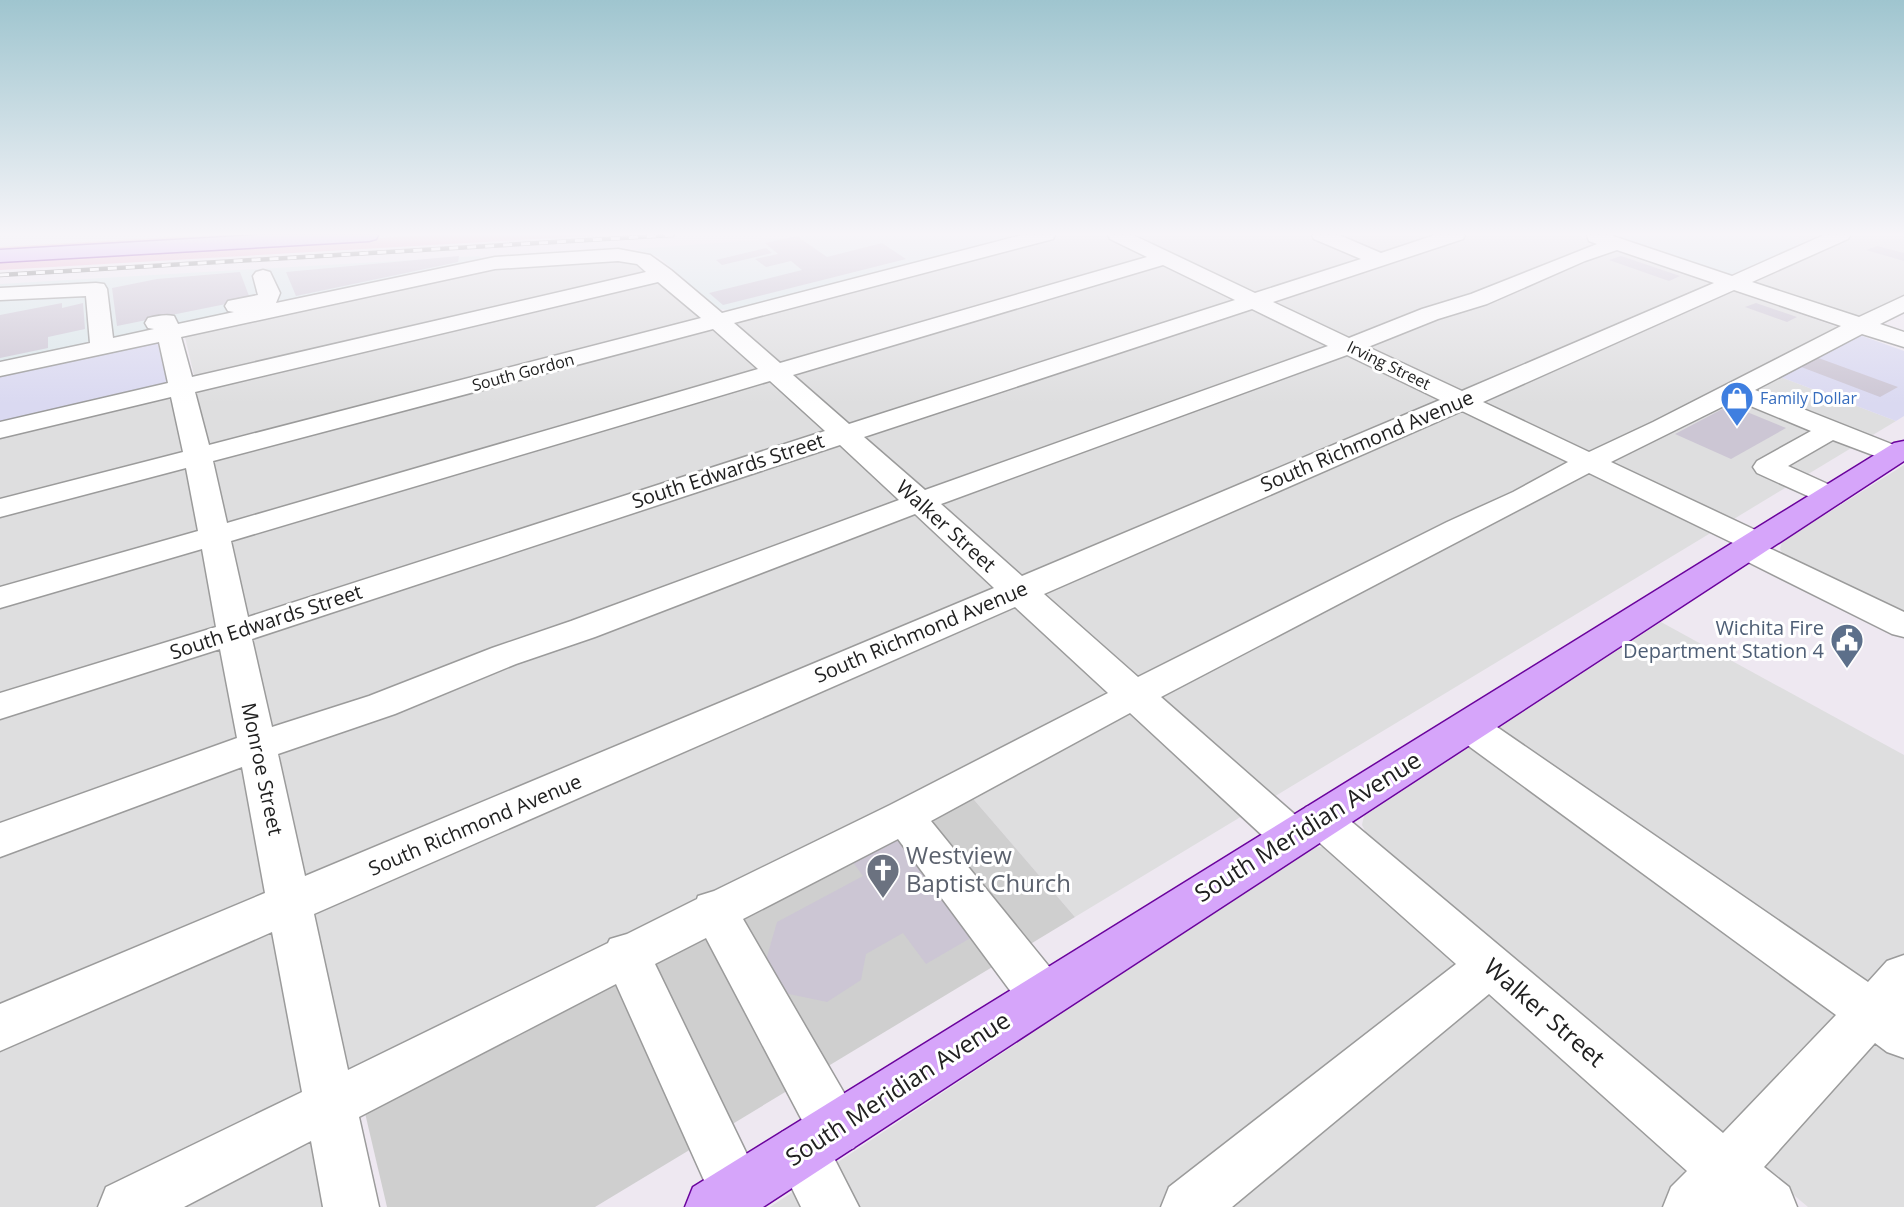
<svg xmlns="http://www.w3.org/2000/svg" width="1904" height="1207" font-family="'Open Sans',sans-serif">
<style>
.residential{fill:#dededf}
.commercial{fill:#dad9f1}
.industrial{fill:#dbe7ea}
.religious{fill:#cfcfcf}
.grass{fill:#eab0cc}
.building{fill:#ccc6d4}
.lines{fill:none;stroke-linecap:round;stroke-linejoin:round}
.minor-casing{stroke:#9b9b9b;stroke-width:3}
.major-casing{stroke:#6a039c;stroke-width:3}
.minor{fill:#fff;fill-rule:evenodd}
.major{fill:#d6a5fa;fill-rule:evenodd}
.rail-casing{stroke:#6f6f6f;stroke-width:4.5}
.rail{stroke:#fff;stroke-width:3;stroke-dasharray:9;stroke-linecap:butt}
.labels{text-anchor:middle;stroke-width:6;stroke-linejoin:round;paint-order:stroke}
.far-street-label{font-size:16px;fill:#212121;stroke:#fff}
.far-shop-label{font-size:16px;fill:#366cbe;stroke:#fff;text-anchor:start}
.street-label{font-size:20px;fill:#212121;stroke:#fff}
.service-label{font-size:20px;fill:#4e5e75;stroke:#fff;text-anchor:end}
.near-street-label{font-size:24px;fill:#212121;stroke:#fff}
.near-worship-label{font-size:24px;fill:#5b616d;stroke:#fff;text-anchor:start}
</style>
<rect width="100%" height="100%" fill="#eee8f1"/>
<g class="residential">
<path d="M1064,235H1575L1840,328L1760,369L1896,421L1075,917L957,780L358,1083L327,1207H0V432L196,384L185,337L188,333L487,267L620,258L634,261L716,328Z"/>
<path d="M1789,235L1904,236V301L1867,322L1750,282L1825,246Z"/>
<path d="M1904,465V614L1784,556L1780,549L1782,542Z"/>
<path d="M1661,622L1904,755V1207H1808L1368,837L1362,825L1364,816Z"/>
<path d="M1329,846L1750,1207H770L1312,848Z"/>
</g>
<g class="commercial">
<path d="M1840,328L1904,351V416L1896,421L1760,369Z"/>
<path d="M157,340L169,391L0,431V373Z"/>
</g>
<g class="industrial">
<path d="M826,235H1022L729,310L717,309L659,257L635,249Z"/>
<path d="M1606,235H1789L1808,241L1733,274L1726,275Z"/>
<path d="M479,256L483,261L0,365V284Z"/>
</g>
<path class="religious" d="M957,780L1075,917L595,1207H387L358,1083Z"/>
<g class="grass">
<path d="M207,235H308L0,253V247Z"/>
<path d="M430,235H605L0,270V260Z"/>
</g>
<g class="building">
<path d="M797,236L827,257L882,243L906,259L723,305L709,293L802,270L791,261L766,267L755,259L778,254L765,243Z"/>
<path d="M1877,246L1904,253V261L1866,250Z"/>
<path d="M766,248L772,253L722,265L716,260Z"/>
<path d="M459,256L458,262L296,296L286,272Z"/>
<path d="M1621,256L1680,276L1669,281L1609,260Z"/>
<path d="M240,272L249,296L228,300L226,304L117,326L112,288L157,279Z"/>
<path d="M62,303V308L83,303L85,329L48,337V348L0,358V315Z"/>
<path d="M1756,303L1797,317L1787,322L1745,307Z"/>
<path d="M1813,356L1898,387L1880,397L1796,365Z"/>
<path d="M1730,405L1786,428L1731,459L1675,434Z"/>
<path d="M892,830L974,936L926,964L903,933L866,954L861,980L827,1002L784,993L766,960L777,922L863,876L847,854Z"/>
</g>
<g class="lines">
<defs>
<path id="minor" d="M1022,235H1055L1053,239L734,323L780,363L1147,257L1110,239L1108,235H1133L1255,293L1361,259L1314,239L1312,235H1339L1381,253L1435,235H1465L1463,239L1273,302L1349,338L1422,309L1471,294L1597,244L1589,241L1587,235H1610L1732,276L1824,235H1850L1848,239L1752,282L1859,317L1904,296V312L1880,324L1904,332V347L1862,334L1755,390L1904,449V460L1894,463L1833,440L1788,466L1841,490L1846,496L1841,502L1831,505L1821,502L1757,473L1753,467L1757,461L1811,431L1736,400L1611,462L1768,536L1772,543L1769,548L1904,612V637L1892,634L1736,556L1732,549L1735,544L1589,473L1161,697L1300,819L1306,807L1320,803L1334,807L1723,1133L1836,1015L1455,736L1449,726L1455,716L1468,712L1481,716L1868,982L1887,961L1904,955V1058L1887,1052L1875,1043L1764,1167L1789,1187L1797,1207H1663L1671,1187L1687,1171L1489,994L1232,1207H1161L1169,1187L1456,964L1313,837L1307,849L1292,854L1277,849L1130,713L931,821L1060,980L1067,996L1060,1012L1043,1018L1026,1012L898,839L743,919L854,1110L861,1129L854,1148L835,1155L832,1154L859,1207H801L774,1151L782,1132L801,1124L805,1126L706,938L655,964L756,1173L764,1192L758,1207H716L616,984L359,1117L379,1207H323L311,1141L184,1207H98L106,1187L302,1092L272,932L0,1051V1004L265,893L242,767L0,857V823L237,738L220,649L0,719V693L216,627L202,549L0,608V587L198,531L186,468L0,517V499L183,452L171,397L0,438V422L168,383L159,342L0,376V362L90,343L86,296L0,300V288L96,283L104,284L107,289L113,338L154,329L148,328L145,323L148,318C157,316 165,314 174,316L178,324L234,312L228,311L225,306L228,301L258,295L253,276L256,272L263,270L270,272L280,293L276,303L495,257L618,249L650,255L671,270L722,313ZM1617,250L1714,283L1462,391L1368,347L1438,319L1487,304L1585,261ZM618,261L637,264L646,272L192,377L181,337L495,269ZM1163,265L1235,300L849,424L793,375ZM658,282L701,318L209,445L195,392ZM1734,290L1841,326L1653,422L1589,452L1483,402ZM1252,309L1328,346L925,490L864,437ZM713,329L758,369L227,523L213,461ZM1347,355L1440,400L1022,576L941,504ZM770,381L825,431L248,617L231,541ZM1462,411L1568,462L1513,492L1447,522L1138,677L1044,594ZM840,445L899,500L571,621L492,648L369,696L272,727L252,639ZM915,514L994,588L305,876L278,754L395,714L516,664L595,637ZM1015,607L1108,693L890,805L714,891L698,896L697,899L627,934L610,939L608,943L348,1070L314,914Z"/>
<g id="major">
<path d="M259,235H378L376,239L369,241L0,262V250Z"/>
<path d="M1904,441V461L763,1207H685L693,1187L1894,443Z"/>
</g>
</defs>
<use href="#minor" class="minor-casing"/>
<use href="#major" class="major-casing"/>
<use href="#minor" class="minor"/>
<use href="#major" class="major"/>
<defs>
<path id="rail" d="M0,275L673,235"/>
</defs>
<use href="#rail" class="rail-casing"/>
<use href="#rail" class="rail"/>
</g>
<linearGradient id="sky" x2="0" y2="1"><stop stop-color="#9fc5cf"/><stop offset="0.58" stop-color="#f7f5f9"/><stop offset="1" stop-color="#f7f5f9" stop-opacity="0"/></linearGradient>
<rect width="1904" height="404" fill="url(#sky)"/>
<defs>
<symbol id="shop-pin" viewBox="-11 -11 22 30"><path d="M0 17L-7.5 6A9.5 9.5 0 1 1 7.5 6Z" fill="#3f7fe0" stroke="#fff"/><path d="M-5-2.5h2.3a2.7 3.5 0 0 1 5.4 0H5L5.5 6h-11ZM-1.5-2.5h3a1.5 2.3 0 0 0-3 0Z" fill="#fff"/></symbol>
<symbol id="civic-pin" viewBox="-11 -11 22 30"><path d="M0 17L-7.5 6A9.5 9.5 0 1 1 7.5 6Z" fill="#5c6f8a" stroke="#fff"/><path d="M-.6-6.5H3V-4.5H.6V-3L4-1V1h2V6H-6V1h2V-1L-.6-3ZM-1.2 2.5V6h2.4V2.5Z" fill="#fff"/></symbol>
<symbol id="church-pin" viewBox="-11 -11 22 30"><path d="M0 17L-7.5 6A9.5 9.5 0 1 1 7.5 6Z" fill="#6b7280" stroke="#fff"/><path d="M-1.2-6h2.4v3.5h3.3v2.4h-3.3V6h-2.4V-.1h-3.3v-2.4h3.3Z" fill="#fff"/></symbol>
</defs>
<g fill-rule="evenodd">
<use href="#shop-pin" x="1718" y="379" width="38" height="52"/>
<use href="#civic-pin" x="1828" y="621" width="38" height="52"/>
<use href="#church-pin" x="864" y="851" width="38" height="52"/>
</g>
<g class="labels">
<g class="far-street-label">
<text transform="translate(1389 365) rotate(26)" y="6">Irving Street</text>
<text transform="translate(523 372) rotate(-15)" y="6">South Gordon</text>
</g>
<g class="far-shop-label">
<text x="1760" y="404">Family Dollar</text>
</g>
<g class="street-label">
<text transform="translate(1367 441) rotate(-23)" y="7">South Richmond Avenue</text>
<text transform="translate(728 471) rotate(-18)" y="7">South Edwards Street</text>
<text transform="translate(946 526) rotate(42)" y="7">Walker Street</text>
<text transform="translate(266 622) rotate(-18)" y="7">South Edwards Street</text>
<text transform="translate(921 632) rotate(-23)" y="7">South Richmond Avenue</text>
<text transform="translate(262 769) rotate(78)" y="7">Monroe Street</text>
<text transform="translate(475 825) rotate(-23)" y="7">South Richmond Avenue</text>
</g>
<g class="service-label">
<text x="1824" y="635">Wichita Fire<tspan x="1824" dy="23">Department Station 4</tspan></text>
</g>
<g class="near-street-label">
<text transform="translate(1308 827) rotate(-32)" y="8">South Meridian Avenue</text>
<text transform="translate(1544 1013) rotate(41)" y="8">Walker Street</text>
<text transform="translate(898 1089) rotate(-33)" y="8">South Meridian Avenue</text>
</g>
<g class="near-worship-label">
<text x="906" y="864">Westview<tspan x="906" dy="28">Baptist Church</tspan></text>
</g>
</g>
</svg>
